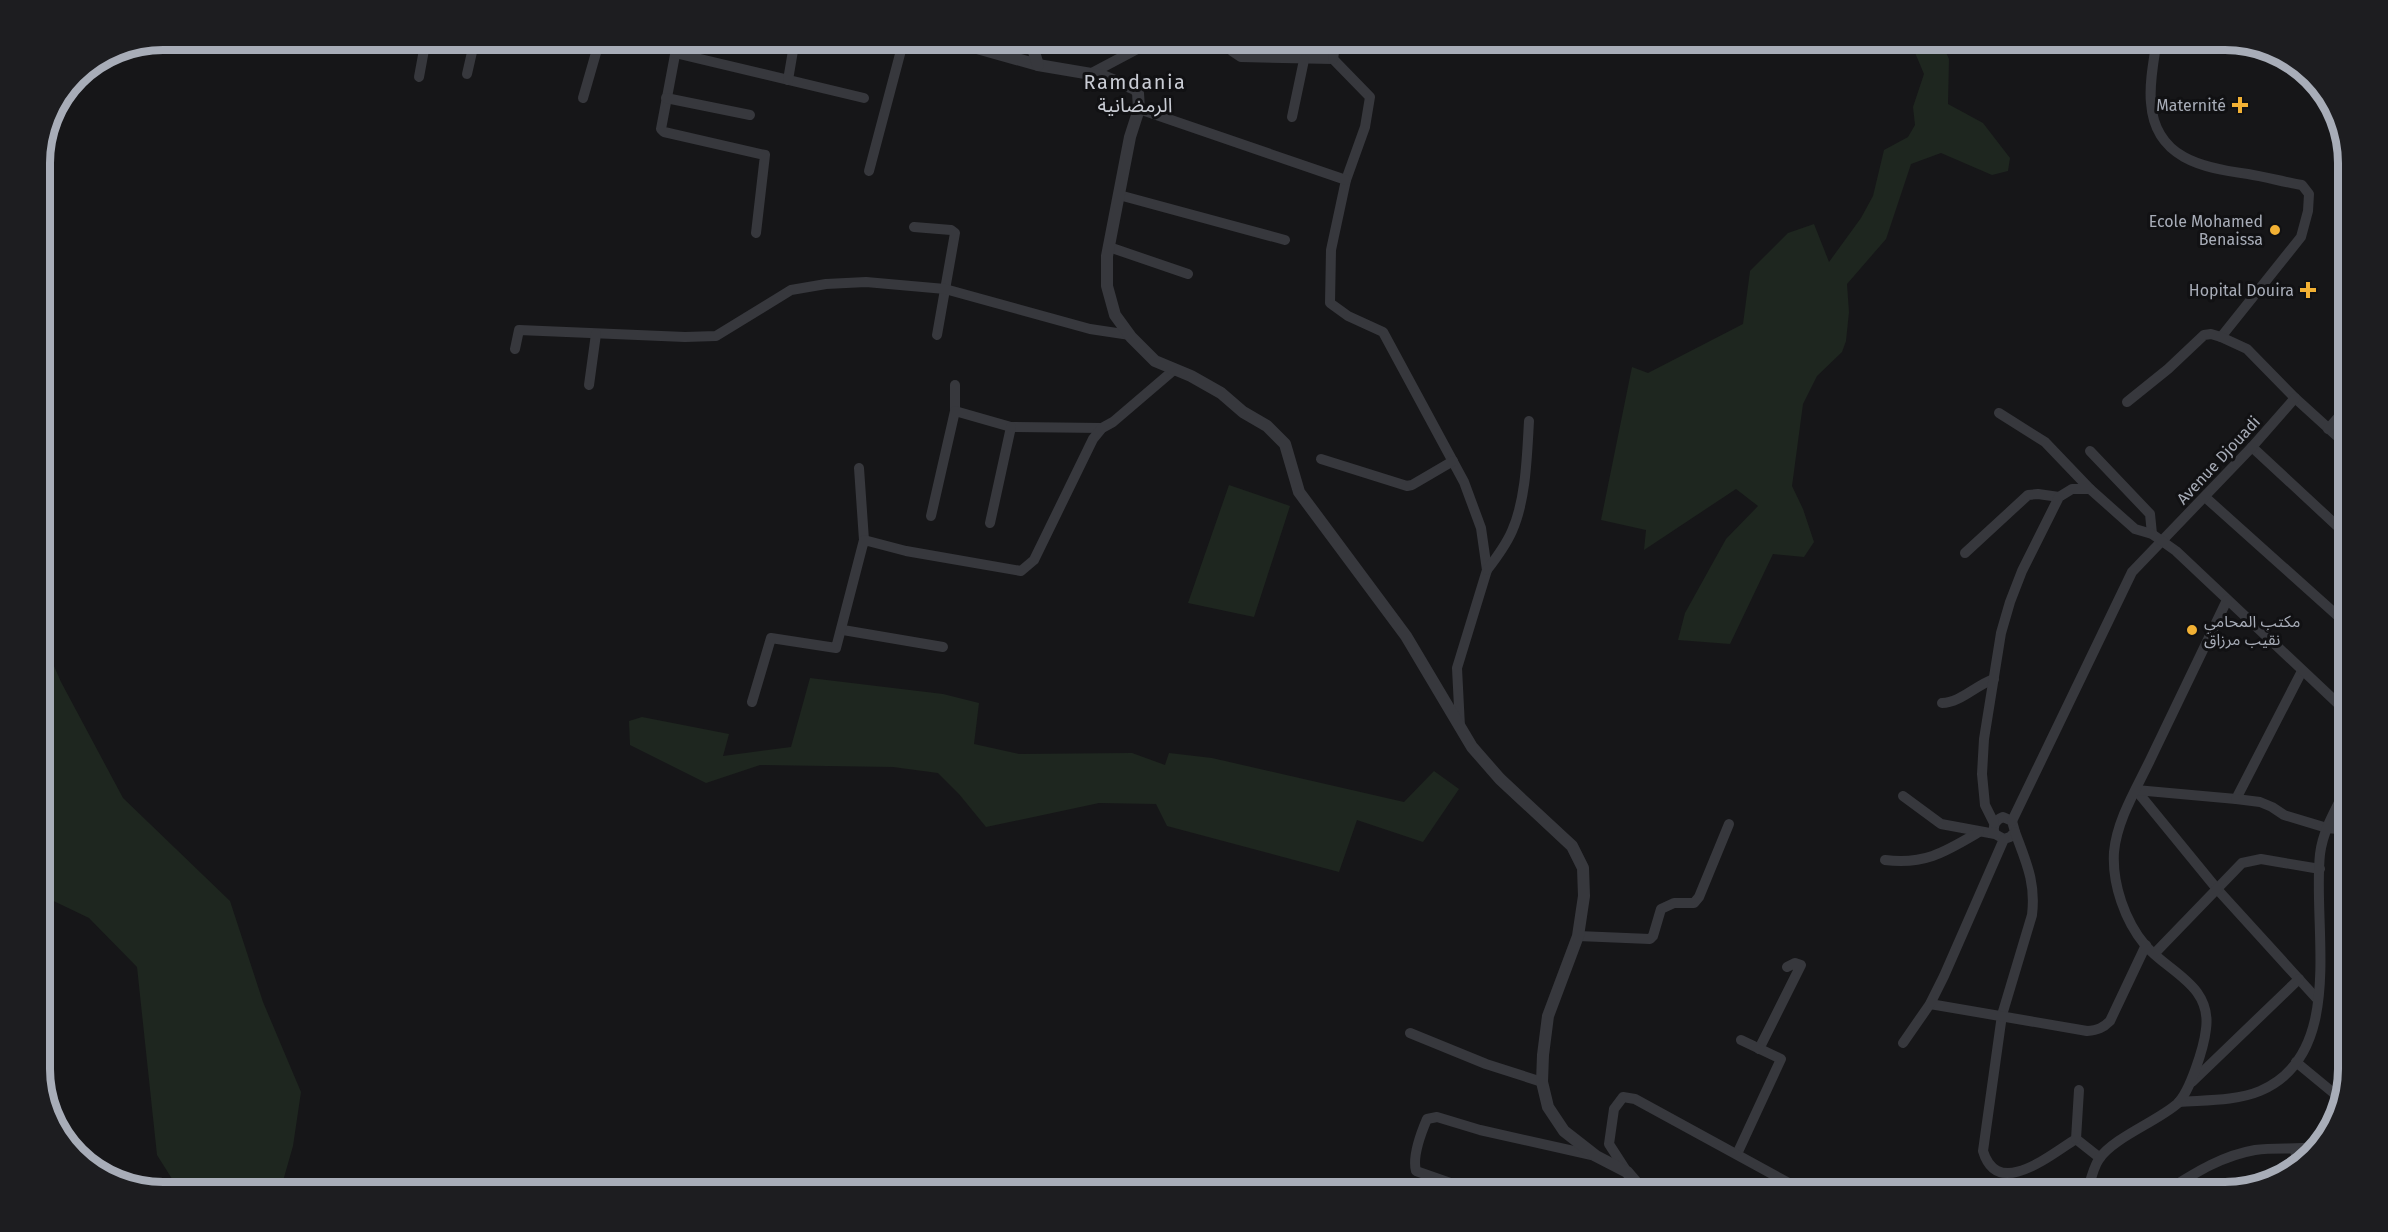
<svg xmlns="http://www.w3.org/2000/svg" width="2388" height="1232" font-family="'Fira Sans','Noto Sans Arabic',sans-serif">
<style>
.green{fill:#1e261f}
.lines{fill:none;stroke-linecap:round;stroke-linejoin:round}
.minor{stroke:#37383d;stroke-width:10}
.tertiary{stroke:#37383d;stroke-width:12}
.poi-dot{fill:#f2b134;stroke:#111113;stroke-width:2}
.labels{text-anchor:middle;stroke-width:6;stroke-linejoin:round;paint-order:stroke}
.poi-label{font-size:16px;fill:#a8adb8;stroke:#111113;text-anchor:end}
.street-label{font-size:16px;fill:#a8adb8;stroke:#111113}
.quarter-label{font-size:20px;letter-spacing:1.5px;fill:#c9ccd4;stroke:#111113}
.rim{fill:none;stroke:#a8adb8;stroke-width:8}
</style>
<rect width="100%" height="100%" fill="#161618"/>
<g class="green">
<path d="M1912,39H1940L1949,59L1948,104L1983,123L2010,158L2008,171L1992,175L1941,153L1911,164L1886,239L1847,284L1849,312L1846,341L1842,352L1817,376L1803,404L1792,486L1803,509L1814,542L1804,557L1773,554L1730,644L1678,640L1685,613L1726,539L1758,506L1736,489L1644,550L1646,530L1601,520L1632,367L1648,373L1743,324L1750,271L1788,233L1814,224L1829,262L1861,218L1873,196L1884,150L1908,137L1915,125L1913,107L1924,74L1913,48Z"/>
<path d="M1229,485L1290,506L1254,617L1188,603Z"/>
<path d="M39,632L61,682L123,798L230,901L263,1002L301,1092L293,1146L283,1181L286,1193H181L157,1155L137,967L89,918L39,894Z"/>
<path d="M810,678L943,694L979,703L974,744L1019,754L1132,753L1165,765L1169,753L1212,758L1404,802L1434,771L1459,789L1423,842L1357,820L1339,872L1167,826L1156,804L1099,803L986,827L959,794L938,773L893,767L760,765L706,783L630,745L629,721L642,717L729,734L723,756L791,747Z"/>
</g>
<g class="lines">
<g class="minor">
<path d="M678,39L661,129L664,132L765,155L756,233"/>
<path d="M1224,39L1232,51L1241,57L1333,59L1370,97L1365,127L1346,180L1331,250L1330,303L1348,316L1383,332L1464,482L1481,528L1487,570L1457,668L1460,727"/>
<path d="M2157,39C2154,59 2149,83 2151,103C2155,158 2202,168 2248,174C2266,177 2284,182 2302,185L2309,194L2308,211L2301,237L2221,337"/>
<path d="M675,53L864,98"/>
<path d="M1333,59L1336,39"/>
<path d="M467,74L475,39"/>
<path d="M1090,74L1156,39"/>
<path d="M419,77L426,39"/>
<path d="M788,80L795,39"/>
<path d="M583,98L600,39"/>
<path d="M666,98L750,115"/>
<path d="M1139,109L1346,180"/>
<path d="M1292,117L1304,60"/>
<path d="M869,171L904,39"/>
<path d="M1119,195L1285,240"/>
<path d="M914,227L951,230L955,233L937,335"/>
<path d="M1109,247L1188,274"/>
<path d="M515,349L519,330L685,337L716,336L791,290L826,284L866,282L945,289L1090,329L1130,335"/>
<path d="M589,385L596,334"/>
<path d="M2127,402L2168,369L2204,335L2211,334L2221,337L2247,349L2295,398L2349,447"/>
<path d="M955,411V385"/>
<path d="M1999,413L2045,442L2090,489"/>
<path d="M2328,429L2349,405"/>
<path d="M2252,447L2349,537"/>
<path d="M2090,451L2150,514L2152,534"/>
<path d="M1321,459L1407,486L1412,485L1453,461"/>
<path d="M859,468L864,540"/>
<path d="M2205,497L2349,626"/>
<path d="M931,516L955,411L1011,427L1102,428"/>
<path d="M990,523L1011,427"/>
<path d="M1965,553L2028,495L2038,494L2059,497"/>
<path d="M1487,570C1497,557 1506,545 1512,531C1526,500 1527,455 1529,421"/>
<path d="M843,630L943,647"/>
<path d="M752,702L771,638L836,648L864,540L906,551L1021,571L1034,560L1093,439L1102,428L1113,422L1175,369"/>
<path d="M1942,703C1960,703 1976,685 1994,679"/>
<path d="M2136,790L2217,889L2318,1000"/>
<path d="M2136,790L2236,799L2302,671"/>
<path d="M1903,796L1941,824L1995,834L2004,839L2010,837L2015,832L2012,821L2003,817C1995,820 1992,826 1995,834"/>
<path d="M2236,799L2260,802L2272,807L2284,815L2327,828L2349,830"/>
<path d="M2012,821L2132,572L2252,447L2295,398"/>
<path d="M1994,823L1985,805L1982,774L1984,739L2001,633L2010,602L2022,571L2059,497L2072,489H2090L2135,529L2152,534L2176,551L2349,714"/>
<path d="M2015,832C2026,862 2036,882 2032,915L2002,1015L1983,1151C1998,1200 2051,1154 2076,1139L2100,1158"/>
<path d="M1885,860C1925,865 1945,852 1979,832"/>
<path d="M1578,936L1650,939L1653,936L1661,909L1674,903H1694L1699,897L1729,824"/>
<path d="M2155,953L2242,863L2261,859L2320,869"/>
<path d="M1930,1004L2087,1031C2098,1030 2103,1028 2110,1021L2146,945"/>
<path d="M1410,1033L1486,1064L1542,1082"/>
<path d="M1903,1043L1930,1004L1944,976L2004,839"/>
<path d="M1759,1049L1801,965L1795,963L1787,967"/>
<path d="M2296,1062L2342,1100"/>
<path d="M2192,1082L2299,979"/>
<path d="M2179,1102C2205,1100 2236,1101 2260,1091C2347,1054 2312,928 2320,854C2323,829 2338,805 2349,783"/>
<path d="M2076,1139L2079,1090"/>
<path d="M2295,1150L2298,1165"/>
<path d="M1737,1154L1781,1059L1741,1040"/>
<path d="M1627,1172L1609,1144L1614,1109L1623,1097L1635,1099L1807,1193"/>
<path d="M1479,1193L1416,1171C1412,1156 1421,1133 1427,1119L1437,1117L1480,1130L1596,1156"/>
<path d="M2087,1193C2090,1182 2093,1168 2099,1159C2113,1138 2156,1122 2177,1104C2190,1092 2204,1047 2206,1029C2212,985 2168,972 2145,945C2125,921 2112,884 2114,852C2117,819 2138,786 2152,756C2177,704 2202,652 2227,600"/>
<path d="M2163,1193C2192,1175 2220,1156 2255,1150C2275,1147 2295,1150 2315,1147"/>
</g>
<g class="tertiary">
<path d="M945,39L1038,65L1103,76L1135,89L1138,93L1139,109L1130,137L1107,256V286L1115,315L1131,337L1155,361L1191,376L1221,393L1243,412L1267,426L1285,444L1299,492L1406,636L1472,747L1500,779L1572,846L1583,868L1584,896L1578,936L1548,1016L1543,1055L1542,1082L1548,1107L1564,1131L1596,1156L1627,1172L1645,1193"/>
<path d="M1030,39L1038,65"/>
</g>
</g>
<g class="poi-dot">
<path d="M2237 96h6v6h6v6h-6v6h-6v-6h-6v-6h6z"/>
<circle cx="2275" cy="230" r="6"/>
<path d="M2305 281h6v6h6v6h-6v6h-6v-6h-6v-6h6z"/>
<circle cx="2192" cy="630" r="6"/>
</g>
<g class="labels">
<g class="poi-label">
<text x="2226" y="111">Maternité</text>
<text x="2263" y="227">Ecole Mohamed<tspan x="2263" dy="18">Benaissa</tspan></text>
<text x="2294" y="296">Hopital Douira</text>
<text x="2204" y="627" text-anchor="start">مكتب المحامي<tspan x="2204" dy="18">نقيب مرزاق</tspan></text>
</g>
<g class="street-label">
<text transform="translate(2218 460) rotate(-47)" y="6">Avenue Djouadi</text>
</g>
<g class="quarter-label">
<text x="1135" y="89">Ramdania<tspan x="1135" dy="23">الرمضانية</tspan></text>
</g>
</g>
<path d="M0 0H2388V1232H0ZM163 50H2225A113 113 0 0 1 2338 163V1069A113 113 0 0 1 2225 1182H163A113 113 0 0 1 50 1069V163A113 113 0 0 1 163 50Z" fill="#1d1d20" fill-rule="evenodd"/>
<path class="rim" d="M163 50H2225A113 113 0 0 1 2338 163V1069A113 113 0 0 1 2225 1182H163A113 113 0 0 1 50 1069V163A113 113 0 0 1 163 50Z"/>
</svg>
